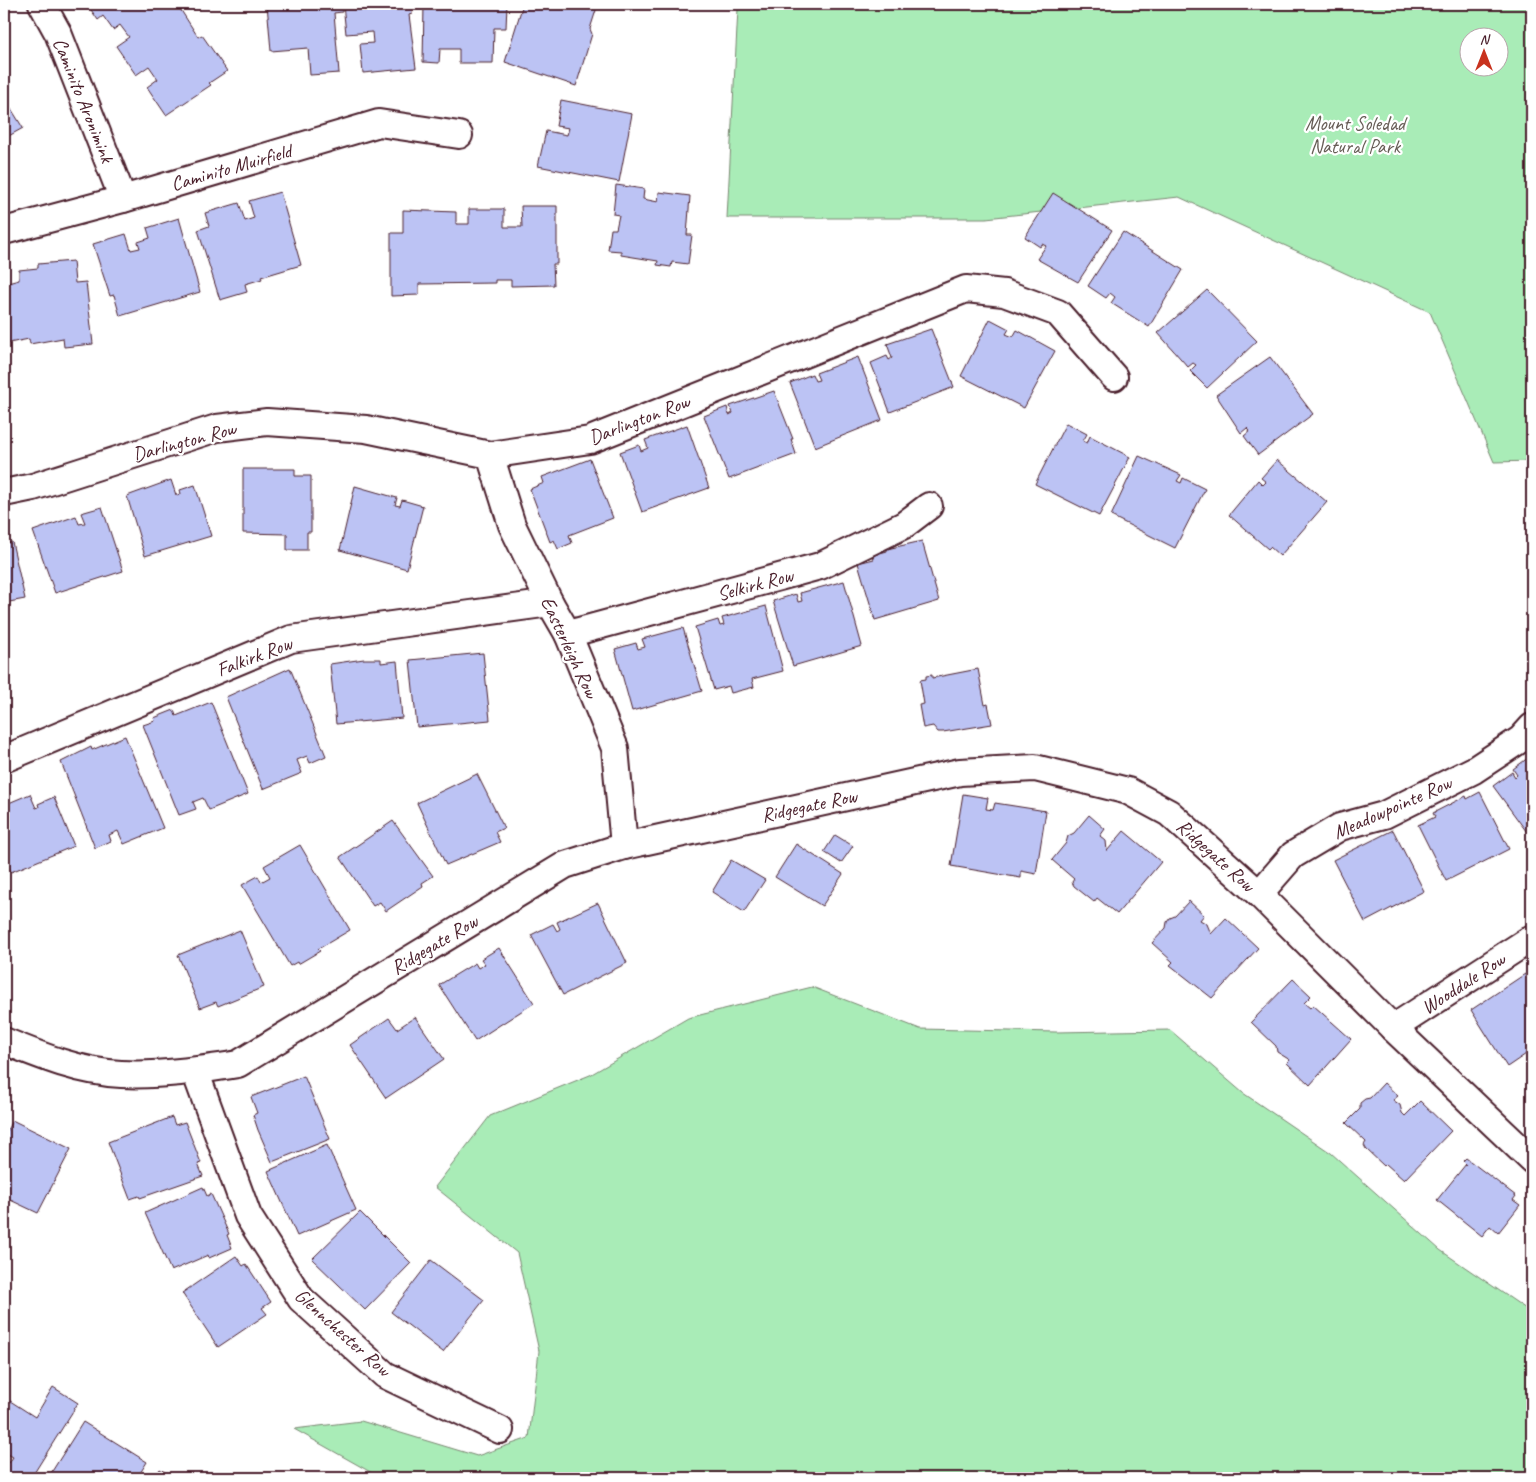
<svg xmlns="http://www.w3.org/2000/svg" width="1536" height="1482" font-family="Caveat,sans-serif">
<style>
.green{fill:#a9ecb7;stroke:#7a8671;fill-rule:evenodd}
.building{fill:#bcc3f4;stroke:#4a1f2b}
.lines{fill:none;stroke-linecap:round;stroke-linejoin:round}
.minor-casing{stroke:#4a1f2b;stroke-width:30}
.minor{stroke:#fff;stroke-width:26}
.labels{text-anchor:middle;stroke-width:4.5;stroke-linejoin:round;paint-order:stroke}
.street-label{font-size:20px;fill:#4a1f2b;stroke:#fff}
.park-label{font-size:20px;fill:#665c55;stroke:#fff}
</style>
<rect width="100%" height="100%" fill="#fff"/>
<filter id="ink" filterUnits="userSpaceOnUse"><feTurbulence type="fractalNoise" baseFrequency=".02" numOctaves="2"/><feDisplacementMap in="SourceGraphic" scale="10" xChannelSelector="R" yChannelSelector="G"/><feConvolveMatrix kernelMatrix="1 2 1 2 8 2 1 2 1" color-interpolation-filters="sRGB"/></filter>
<g filter="url(#ink)">
<g class="green">
<path d="M727,4H1532V461L1494,462L1430,312L1179,197L986,218H727L738,9ZM1468,38H1498V68H1468Z"/>
<path d="M812,987L920,1029L1056,1032L1170,1030L1243,1093L1331,1153L1440,1250L1532,1313V1478H381L294,1429L361,1421L477,1456L529,1438L539,1351L517,1253L435,1187L490,1116L590,1075L688,1018Z"/>
</g>
<g class="building">
<path d="M87,4H177L198,37L202,35L227,71L209,83L211,85L166,115L147,87L158,79L149,66L136,75L116,46L129,37L120,25L113,30L103,16L98,20Z"/>
<path d="M267,4H342V12L334,13L339,73L310,75L308,48L271,51Z"/>
<path d="M343,4H411L412,14L409,15L416,68L363,73L360,44L373,43L372,32L346,34Z"/>
<path d="M424,4H507L506,28H494L493,63H459V49H440L439,63L423,62Z"/>
<path d="M523,4H598L590,29L592,34L576,86L505,62Z"/>
<path d="M4,97L23,128L5,138L7,142L4,144Z"/>
<path d="M561,100L632,114L619,182L538,166L546,131L567,135L569,128L556,126Z"/>
<path d="M616,185L644,189L643,199L658,202L659,192L690,196L687,235H692L688,264L672,262L671,267L657,265L658,261L621,255V251L608,250L611,229H616L619,215L613,214Z"/>
<path d="M280,192L301,265L261,277L262,279L245,284L247,292L220,300L198,230L209,226L205,213L239,203L245,221L254,218L249,201Z"/>
<path d="M1053,193L1112,230L1078,282L1037,259L1046,246L1042,244L1040,247L1025,237Z"/>
<path d="M521,206H557V264H553L554,285L511,286V280H495V283L419,284V295L391,296V233H403V210L456,212V224H469V209H504V227H522Z"/>
<path d="M179,218L200,292L120,316L114,295L110,296L93,244L126,234L131,250L140,248L138,242L150,238L147,228Z"/>
<path d="M1123,232L1183,270L1149,327L1111,303L1115,297L1110,293L1106,298L1088,286Z"/>
<path d="M73,261L75,283L86,282L93,344L64,347L63,338L30,344L29,339L4,344V284L19,280V270L38,268V264Z"/>
<path d="M1207,290L1257,341L1207,388L1190,371L1196,365L1193,363L1188,367L1158,333Z"/>
<path d="M990,319L1009,329L1006,334L1013,337L1017,330L1055,351L1024,408L961,376Z"/>
<path d="M931,329L954,387L890,412L871,363L887,356L889,360L892,358L887,344Z"/>
<path d="M858,357L882,420L815,447L790,383L812,374L815,381L819,380L816,373Z"/>
<path d="M1270,357L1313,414L1258,455L1244,436L1250,431L1247,428L1241,433L1216,395Z"/>
<path d="M774,391L793,439H791L796,454L729,479L704,416L727,407L729,415L733,413L730,406Z"/>
<path d="M1066,423L1087,434L1083,441L1087,443L1090,436L1130,457L1099,516L1035,484Z"/>
<path d="M687,425L709,488L642,512L620,452L639,445L641,451L648,448L645,440Z"/>
<path d="M1139,456L1181,475L1177,481L1181,483L1183,478L1205,489L1175,548L1111,516Z"/>
<path d="M590,459L613,518L569,535L572,543L558,549L554,540L550,542L530,489L544,483L542,477Z"/>
<path d="M1277,460L1327,502L1280,556L1270,547L1268,549L1229,515L1258,480L1263,485L1266,482L1261,478Z"/>
<path d="M243,469H295V476H311V532H307V550H287V534L243,533Z"/>
<path d="M171,480L176,495L181,494L180,490L195,485L211,536L145,556L127,496Z"/>
<path d="M355,486L397,498L395,505L400,506L402,500L423,506L407,569L340,550Z"/>
<path d="M102,507L123,571L55,593L33,531L76,516L79,524L85,523L81,513Z"/>
<path d="M922,541L939,601L875,620L858,563L874,559L873,555L887,551V549Z"/>
<path d="M12,542L25,599L4,603V544Z"/>
<path d="M844,581L862,646L793,666L773,601L796,594L798,602L802,601L800,593Z"/>
<path d="M766,606L783,671L752,679L754,687L731,693L729,686L714,690L695,627L718,620L720,626L724,625L722,618Z"/>
<path d="M683,628L702,691L632,711L615,649L636,643L638,649L645,647L642,639Z"/>
<path d="M483,653L490,720L417,727L410,660Z"/>
<path d="M364,659H381V663L397,661L402,718L336,724L330,664Z"/>
<path d="M290,668L326,756L310,763L307,756L297,760L302,773L263,789L226,697Z"/>
<path d="M978,669L985,705L988,704L992,724L943,732H938L933,726L923,728L919,705L924,704L920,680L926,679V676L932,675V678Z"/>
<path d="M211,702L248,794L209,810L203,798L193,802L196,809L179,815L143,725L155,721L154,718L174,710L176,716Z"/>
<path d="M125,736L163,828L124,844L118,831L109,835L111,841L95,848L61,762L91,747L92,750Z"/>
<path d="M1532,755V839L1493,786L1512,772L1515,777L1517,775L1513,769Z"/>
<path d="M477,774L504,828L495,832L500,842L446,865L417,803Z"/>
<path d="M1480,792L1509,849L1446,881L1418,825L1435,817L1433,813L1466,796L1467,799Z"/>
<path d="M30,794L36,808L39,807L38,804L54,797L74,846L11,872L4,855V805Z"/>
<path d="M963,794L988,798L986,809L993,810L995,803L1046,811L1036,874L1021,871V878L951,866Z"/>
<path d="M1089,815L1105,829L1100,836L1106,841L1107,851L1124,831L1161,862L1117,914L1097,898L1094,902L1074,886L1072,882L1074,879L1052,860L1066,843L1068,836L1074,833Z"/>
<path d="M393,821L433,876L422,883L423,886L386,911L380,902L373,906L340,857Z"/>
<path d="M1393,830L1424,891L1365,922L1333,860Z"/>
<path d="M835,835L853,846L841,863L824,852Z"/>
<path d="M796,844L843,874L822,906L775,877Z"/>
<path d="M300,845L350,930L318,949L320,951L298,964L297,962L290,966L242,885L258,876L261,882L270,877L264,866Z"/>
<path d="M731,860L765,880L744,912L712,892Z"/>
<path d="M1189,901L1204,915L1200,920L1207,924L1211,934L1226,918L1258,948L1212,998L1170,965L1173,962L1152,943L1166,928L1167,922L1170,918L1175,916Z"/>
<path d="M598,903L627,963L563,995L531,935L553,924L557,931L560,929L557,922Z"/>
<path d="M240,930L264,987L218,1006L216,1002L200,1008L178,955Z"/>
<path d="M499,948L534,1003L475,1041L439,985L475,963L478,968L485,964L481,959Z"/>
<path d="M1525,974L1532,986V1050L1507,1067L1471,1010Z"/>
<path d="M1293,979L1311,996L1304,1003L1310,1008L1313,1005L1351,1039L1310,1085L1287,1063L1290,1060L1277,1052L1276,1046L1251,1022Z"/>
<path d="M415,1017L444,1059L386,1098L350,1045L389,1018L397,1029Z"/>
<path d="M304,1076L330,1139L272,1162L258,1130L253,1115L257,1113L251,1097Z"/>
<path d="M1384,1083L1398,1096L1393,1100L1400,1105L1402,1113L1405,1116L1420,1101L1451,1131L1404,1180L1386,1164L1384,1166L1366,1149L1364,1145L1366,1142L1346,1123L1360,1109V1103L1365,1099L1370,1098Z"/>
<path d="M172,1117L175,1125L185,1122L201,1163L198,1164L203,1176L140,1198L139,1196L130,1199L108,1142Z"/>
<path d="M12,1120L71,1149L38,1213L4,1197V1148L6,1149L9,1141L4,1137Z"/>
<path d="M327,1145L356,1210L297,1236L268,1171Z"/>
<path d="M1466,1158L1516,1196L1513,1200L1520,1205L1498,1233L1490,1226L1482,1236L1437,1200L1466,1164L1463,1161Z"/>
<path d="M203,1187L207,1196L211,1194L229,1234L227,1235L232,1248L209,1258L208,1255L171,1271L145,1213Z"/>
<path d="M360,1212L411,1263L365,1310L312,1259Z"/>
<path d="M236,1256L243,1266L246,1264L271,1302L262,1308L267,1314L218,1347L182,1293Z"/>
<path d="M431,1260L484,1300L443,1352L391,1312Z"/>
<path d="M53,1387L78,1403L31,1478H4V1460L9,1463L13,1457L4,1452V1397L35,1417Z"/>
<path d="M83,1422L147,1462L137,1478H60L51,1473Z"/>
<path d="M160,1469L174,1478H154Z"/>
</g>
<g class="lines">
<defs>
<g id="minor">
<path d="M42,4L58,33L123,199"/>
<path d="M4,231L123,199L379,123L459,135"/>
<path d="M490,455L512,525L550,603L568,634L615,748L624,846"/>
<path d="M4,493L33,487L217,428L267,422L366,429L490,455L590,440L966,289L1004,293L1058,313L1114,377"/>
<path d="M568,634L820,566L904,525L929,506"/>
<path d="M4,759L291,639L550,603"/>
<path d="M1259,894L1293,855L1340,827L1384,815L1474,770L1521,739L1532,727"/>
<path d="M1393,1028L1532,938"/>
<path d="M4,1041C41,1056 80,1072 121,1074C160,1076 200,1070 238,1064L565,865L624,846L960,772L1035,768L1128,791L1169,813L1259,894L1393,1028L1532,1160"/>
<path d="M195,1071L248,1216L301,1299L385,1375L500,1430"/>
</g>
</defs>
<use href="#minor" class="minor-casing"/>
<use href="#minor" class="minor"/>
</g>
</g>
<g class="labels">
<g class="street-label">
<text transform="translate(84 100) rotate(68)" y="7">Caminito Aronimink</text>
<text transform="translate(231 167) rotate(-16)" y="7">Caminito Muirfield</text>
<text transform="translate(639 419) rotate(-21)" y="7">Darlington Row</text>
<text transform="translate(184 441) rotate(-15)" y="7">Darlington Row</text>
<text transform="translate(755 584) rotate(-15)" y="7">Selkirk Row</text>
<text transform="translate(570 647) rotate(65)" y="7">Easterleigh Row</text>
<text transform="translate(254 656) rotate(-21)" y="7">Falkirk Row</text>
<text transform="translate(809 805) rotate(-12)" y="7">Ridgegate Row</text>
<text transform="translate(1392 807) rotate(-24)" y="7">Meadowpointe Row</text>
<text transform="translate(1216 855) rotate(42)" y="7">Ridgegate Row</text>
<text transform="translate(434 944) rotate(-31)" y="7">Ridgegate Row</text>
<text transform="translate(1463 983) rotate(-33)" y="7">Wooddale Row</text>
<text transform="translate(343 1332) rotate(42)" y="7">Glennchester Row</text>
</g>
<g class="park-label">
<text x="1355" y="130">Mount Soledad<tspan x="1355" dy="23">Natural Park</tspan></text>
</g>
</g>
<rect width="1536" height="1482" fill="none" stroke="#fff" stroke-width="20"/>
<rect x="10" y="10" width="1516" height="1462" fill="none" stroke="#4a1f2b" stroke-width="2" filter="url(#ink)"/>
<g transform="translate(1484 52)"><circle r="24" fill="#ffffff" stroke="#b7a5aa"/>
<path d="M0-4L9 19L0 12L-9 19Z" fill="#c8321e"/>
<text y="-8" font-size="14" font-weight="bold" text-anchor="middle" fill="#4a1f2b">N</text>
</g>
</svg>
